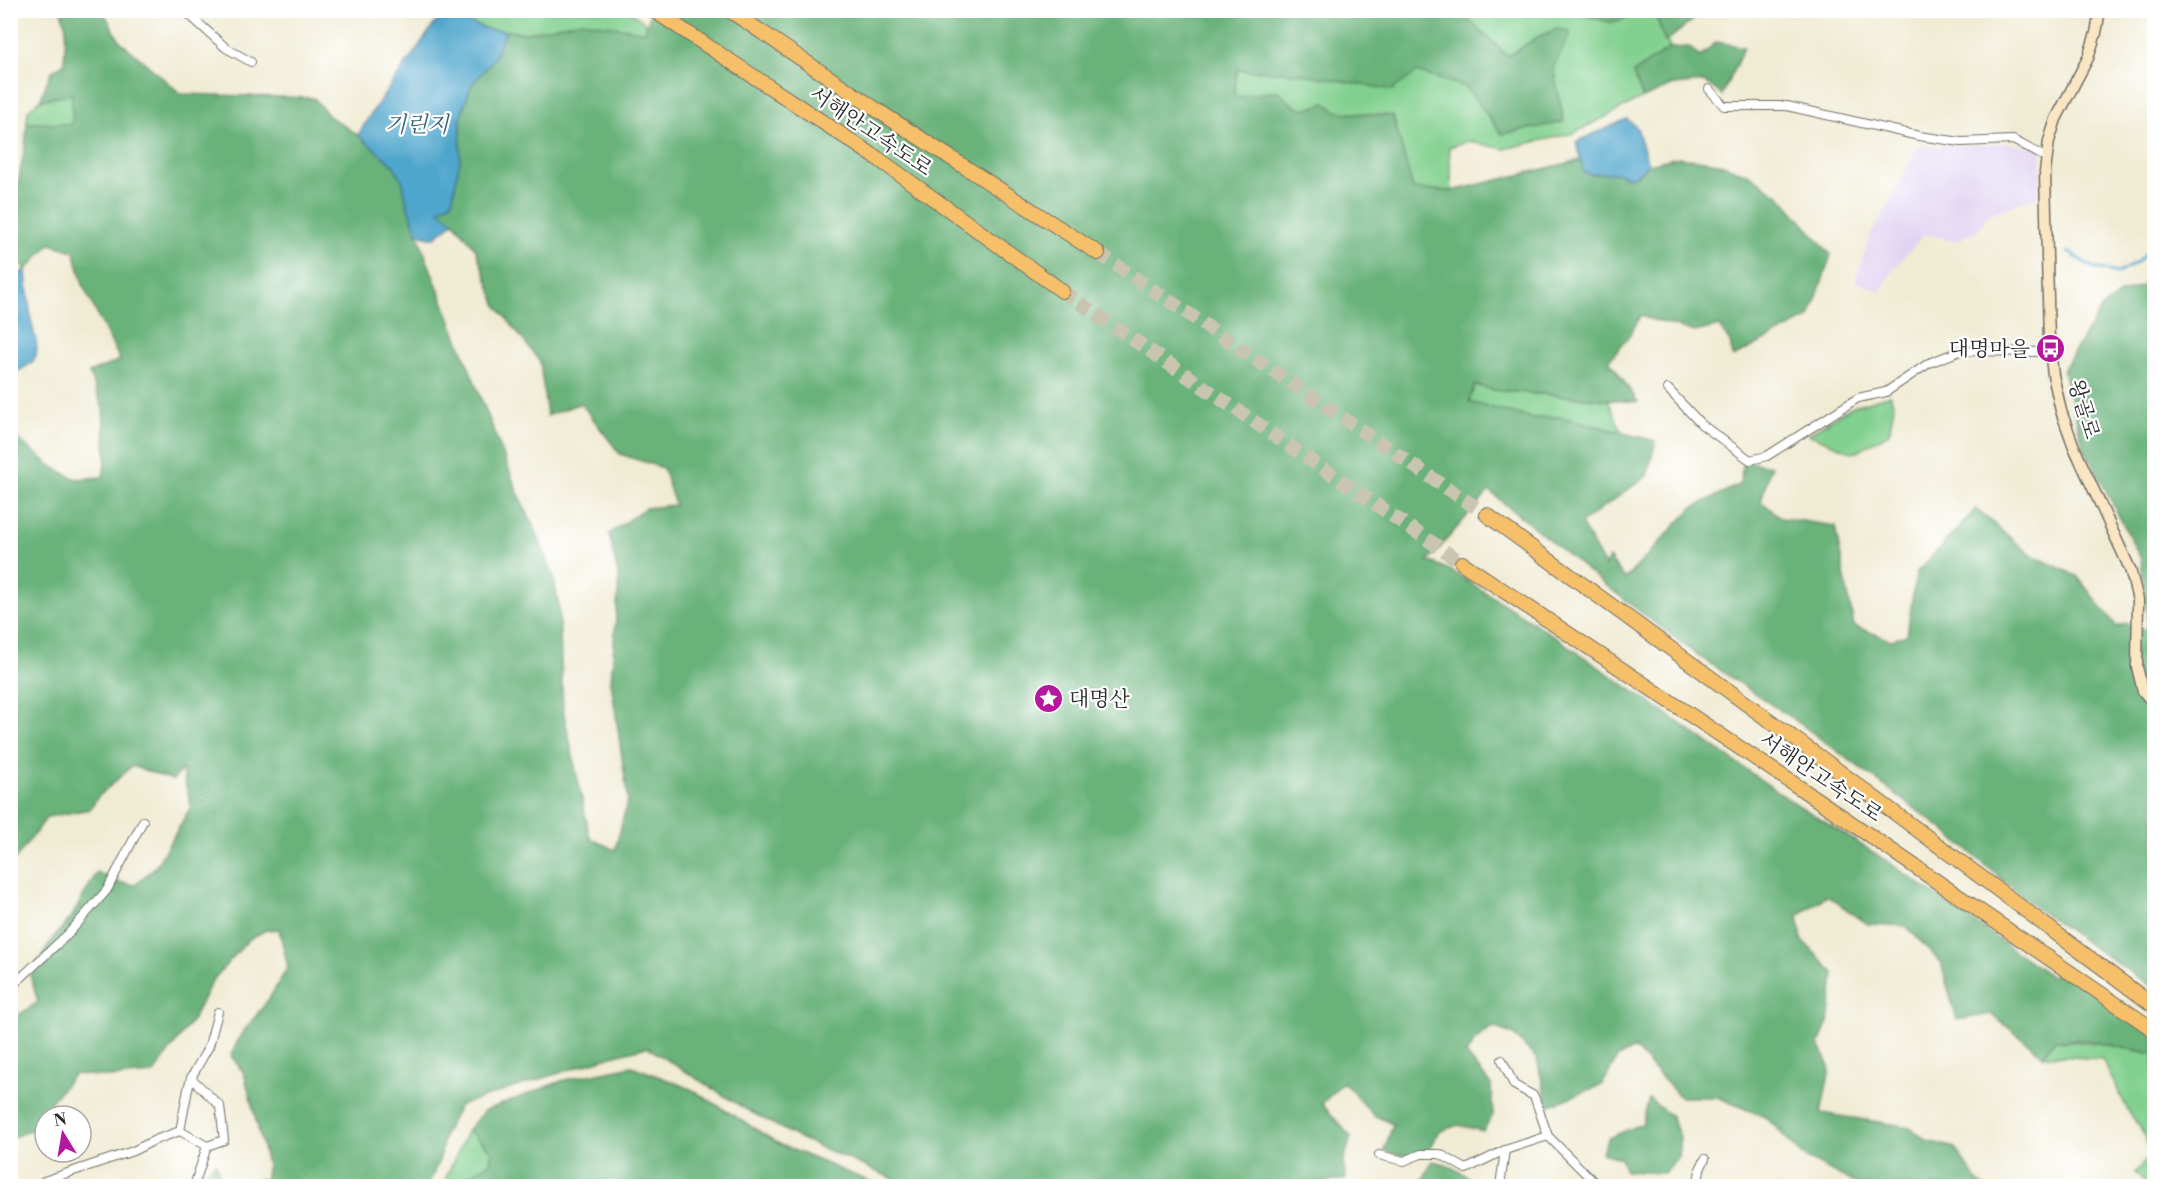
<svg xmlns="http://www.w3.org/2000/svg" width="2165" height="1197" font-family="'Libre Bodoni','Noto Serif KR',serif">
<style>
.built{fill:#e1d4f3}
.green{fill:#82d08f;stroke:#567e5d;stroke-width:1.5}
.forest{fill:#69b27a;stroke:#4a6e52;stroke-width:1.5}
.water{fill:#50a6cc;stroke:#3e687c;stroke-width:1.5}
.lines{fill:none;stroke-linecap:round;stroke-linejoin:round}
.stream{stroke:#50a6cc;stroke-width:3}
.highway-tunnel{stroke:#c9c5b1;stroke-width:14;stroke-dasharray:14 7;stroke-linecap:butt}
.street-casing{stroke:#706e66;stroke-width:10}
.secondary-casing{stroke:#706e66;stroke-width:13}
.highway-casing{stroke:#706e66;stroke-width:16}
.street{stroke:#fff;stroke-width:8}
.secondary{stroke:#fbe6c4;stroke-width:10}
.highway{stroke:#f6c06b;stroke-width:14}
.labels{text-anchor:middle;stroke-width:4.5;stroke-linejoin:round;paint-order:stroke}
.street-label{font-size:21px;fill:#2b2b2b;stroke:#fff}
.poi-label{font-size:21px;fill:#2b2b2b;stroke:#fff;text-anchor:end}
.water-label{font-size:22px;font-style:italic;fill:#3c6273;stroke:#fff}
</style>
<rect width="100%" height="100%" fill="#fff"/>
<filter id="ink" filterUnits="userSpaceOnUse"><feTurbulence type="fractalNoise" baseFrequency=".0167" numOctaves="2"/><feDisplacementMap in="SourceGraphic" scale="12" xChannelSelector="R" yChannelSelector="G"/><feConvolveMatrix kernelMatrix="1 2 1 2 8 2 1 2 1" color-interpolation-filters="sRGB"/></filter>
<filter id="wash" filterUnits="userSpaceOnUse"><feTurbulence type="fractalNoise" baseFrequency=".008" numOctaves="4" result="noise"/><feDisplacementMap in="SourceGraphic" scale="24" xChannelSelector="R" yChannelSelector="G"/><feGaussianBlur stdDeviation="1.35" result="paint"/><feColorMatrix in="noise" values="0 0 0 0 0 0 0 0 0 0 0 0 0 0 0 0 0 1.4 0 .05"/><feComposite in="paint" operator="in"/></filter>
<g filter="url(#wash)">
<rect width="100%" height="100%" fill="#f0ebd3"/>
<path class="built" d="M2010,143L2042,149L2039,195L1988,215L1977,231L1955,241L1925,234L1895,266L1881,291L1855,281L1871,234L1891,201L1917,147Z"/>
<g class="green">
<path d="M415,11H629L647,24L645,32L582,21L526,33L487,29L443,12Z"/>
<path d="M1458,11H1565L1611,22L1654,11L1670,48L1633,73L1643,98L1574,133L1504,149L1469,141L1449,147L1452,191L1413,189L1393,116L1338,112L1325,103C1301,113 1295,110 1278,91L1234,98L1237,70L1297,73L1416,72L1466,87L1503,134L1564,122L1553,68L1570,32L1538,37L1508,57Z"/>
<path d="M73,93L72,125L27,123L28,110L40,100Z"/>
<path d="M1475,385L1493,390L1608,400L1622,432L1560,417L1533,418L1468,403Z"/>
<path d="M1890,395L1894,406L1889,433L1854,453L1808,434L1851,407Z"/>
<path d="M2055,1040L2098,1043L2154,1054V1186H2148L2135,1173L2150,1156L2145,1136L2128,1110L2102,1059L2043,1055Z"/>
<path d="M468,1130L492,1151L490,1163L454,1185L442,1186Z"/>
</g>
<g class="forest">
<path d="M651,10H1458L1508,56L1538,37L1556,29L1571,31L1553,68L1564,122L1502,134L1466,87L1417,72L1392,90L1297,73L1237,70L1234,97L1278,91C1295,110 1301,113 1325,103L1338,112L1393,116L1413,189L1452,191L1581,160L1585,173L1591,175L1612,172L1627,177L1636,176L1648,164L1679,157L1717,163L1748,174L1780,196L1831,255L1810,317L1733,357L1730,342L1719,326L1695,332L1640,316L1630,335L1609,360L1638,402L1493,390L1475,385L1469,402L1533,418L1560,417L1656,441L1647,476L1581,523L1605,566L1609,558L1625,579L1692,508L1740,484L1743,461L1771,466L1761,501L1781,518L1835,526L1854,626L1891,640L1907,635L1916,573L1976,509L2030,554L2077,576L2117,627L2126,623L2148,630L2141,559L2084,448L2063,370L2101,309L2121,293L2154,282V988L2037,909L1944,830L1802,725L1697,655L1600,581L1489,491L1428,561L1450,570L1548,632L1790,800L1887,861L2052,977L2059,968L2154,1033V1054L2086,1040H2055L2043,1055L1991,1014L1957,1020L1941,963L1906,926L1868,924L1827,896L1798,915L1802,940L1834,973L1830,1017L1819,1044L1830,1069L1821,1113L1910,1127L1927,1141L1955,1148L1978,1182L1983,1186H1854L1857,1184L1803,1156L1767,1118L1717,1097H1680L1634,1048L1618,1057L1602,1085L1548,1106L1537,1059L1513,1034L1492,1027L1475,1040L1466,1054L1491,1085L1493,1115L1483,1131L1458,1125L1438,1132L1429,1153L1405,1156L1384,1151L1393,1124L1373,1115L1343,1082L1322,1104L1351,1137L1343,1163L1346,1179L1311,1184V1186H928L903,1183L797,1137L742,1107L647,1047L612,1056L460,1105L444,1135L440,1158L428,1186H187L216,1163L222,1182L266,1179L267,1164L244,1073L231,1056L240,1036L269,999L288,967L279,929L266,930L249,939L212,981L193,1019L153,1074L112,1077L74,1074L48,1105L43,1125L11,1138V1020L38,1002L30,975L52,939L71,918L97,872L118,882L135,885L156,866L191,807L182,769L173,780L132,766L98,797L90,809L47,817L11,865L10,433L54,468L76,479L103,477L106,457L103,409L89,373L120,360L84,288L74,251L50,244L26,270L11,253V215L25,148L27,123L72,124V94L40,100L51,72L64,64L66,27L61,11H103L120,41L181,94L314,98L329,116L358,135L394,166L403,183L407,204L427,260L520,498L536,531L554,578L559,608L563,709L590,838L615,850L628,799L611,682L619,579L609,534L645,508L675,505L663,468L620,454L581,403L547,416L540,362L497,306L475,248L454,222L439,210L460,160L461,115L471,86L493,60L506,31L526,33L582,21L645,32Z"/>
<path d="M1565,11L1705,10V11L1665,42L1654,11L1611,22Z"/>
<path d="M1716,42L1744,47L1722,95L1705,82L1673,85L1643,98L1633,73L1670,48L1689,47L1700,57Z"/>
<path d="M632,1066L691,1089L781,1145L880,1186H453L490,1163L492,1151L468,1130L484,1111L564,1080Z"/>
<path d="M1649,1099L1671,1116L1680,1137L1678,1158L1664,1173L1625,1171L1620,1158L1601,1153L1608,1138L1642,1124Z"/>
<path d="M1432,1161L1446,1164L1467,1176L1469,1186H1420Z"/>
</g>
<g class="water">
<path d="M443,12L487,29L506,31L493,60L471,86L461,115L460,160L452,202L439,210L454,222L434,238L418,234L407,204L403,183L394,166L358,135L372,112Z"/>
<path d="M1627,119L1637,128L1648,164C1627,186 1631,172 1609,173C1600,173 1593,175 1584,173L1576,142Z"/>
<path d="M26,270C27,286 29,302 31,318C36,348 48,360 11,374V276Z"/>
</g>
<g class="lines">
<path class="stream" d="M2068,252L2094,268L2118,273L2136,263L2154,245"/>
</g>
</g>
<g filter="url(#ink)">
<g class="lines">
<g class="highway-tunnel">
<path d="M1098,253L1487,515"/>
<path d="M1062,291L1462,563"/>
</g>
<defs>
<g id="street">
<path d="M184,10L226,48L251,62"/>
<path d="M10,15L15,10"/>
<path d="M1709,89L1724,106H1787L1919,136L1961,142L2013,140L2047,158"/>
<path d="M1668,389L1701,424L1750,460L1767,456L1858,398L1886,392L1929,363L1960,351L2051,352"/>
<path d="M10,988L69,933L107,890L143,821"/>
<path d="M1502,1060L1514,1085L1534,1096L1548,1136"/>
<path d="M191,1078L220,1106L224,1140L207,1146"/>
<path d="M180,1131L207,1146L194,1186"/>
<path d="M1379,1155L1404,1161L1421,1154H1440L1466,1169L1505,1150"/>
<path d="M1698,1184L1700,1169L1705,1159"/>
<path d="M44,1186V1181L133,1151L155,1140L180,1131L188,1089L191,1078L209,1046L218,1012"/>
<path d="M1500,1186L1505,1150L1548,1136L1598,1186"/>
<path d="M1686,1186L1698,1184L1699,1186"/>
</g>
<path id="secondary" d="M2100,10L2096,33L2088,58L2056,119L2049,141L2045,172L2049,341L2053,375L2061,411L2074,447L2130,569L2138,600L2137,667L2143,691L2154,704"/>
<g id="highway">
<path d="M653,10L877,158L1062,291"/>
<path d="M729,10L886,116L1098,253"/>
<path d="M1487,515L1821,758L2154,1006"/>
<path d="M1462,563L1806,792L2154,1030"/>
</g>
</defs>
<use href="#street" class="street-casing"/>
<use href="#secondary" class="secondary-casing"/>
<use href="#highway" class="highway-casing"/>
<use href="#street" class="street"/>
<use href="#secondary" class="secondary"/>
<use href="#highway" class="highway"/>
</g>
</g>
<defs>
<symbol id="bus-disc" viewBox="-11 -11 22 22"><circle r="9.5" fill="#b5179e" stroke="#fff"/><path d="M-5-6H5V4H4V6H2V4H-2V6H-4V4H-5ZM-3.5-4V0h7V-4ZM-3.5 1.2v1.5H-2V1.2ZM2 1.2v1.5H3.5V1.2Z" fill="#fff"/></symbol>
<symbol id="sight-disc" viewBox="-11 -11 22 22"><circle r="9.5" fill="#b5179e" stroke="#fff"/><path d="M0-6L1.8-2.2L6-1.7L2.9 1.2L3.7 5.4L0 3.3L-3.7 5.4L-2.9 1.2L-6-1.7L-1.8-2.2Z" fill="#fff"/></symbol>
</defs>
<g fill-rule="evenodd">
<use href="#bus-disc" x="2034" y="332" width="33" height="33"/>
<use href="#sight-disc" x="1032" y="682" width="33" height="33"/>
</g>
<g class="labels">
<g class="street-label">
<text transform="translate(871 131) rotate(34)" y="7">서해안고속도로</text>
<text transform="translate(2084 409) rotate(73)" y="7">왕골로</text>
<text transform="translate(1821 777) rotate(34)" y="7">서해안고속도로</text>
</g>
<g class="poi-label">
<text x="2030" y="356">대명마을</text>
<text x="1069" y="706" text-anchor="start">대명산</text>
</g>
<g class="water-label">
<text x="417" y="132">기린지</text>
</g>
</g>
<rect width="2165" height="1197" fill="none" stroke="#fff" stroke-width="36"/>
<g transform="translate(63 1134) rotate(349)"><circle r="28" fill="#ffffff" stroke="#aaaaaa" stroke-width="1.5"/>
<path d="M0-4.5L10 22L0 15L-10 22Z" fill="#b5179e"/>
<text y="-9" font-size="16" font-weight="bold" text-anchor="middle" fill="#2b2b2b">N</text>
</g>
</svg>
